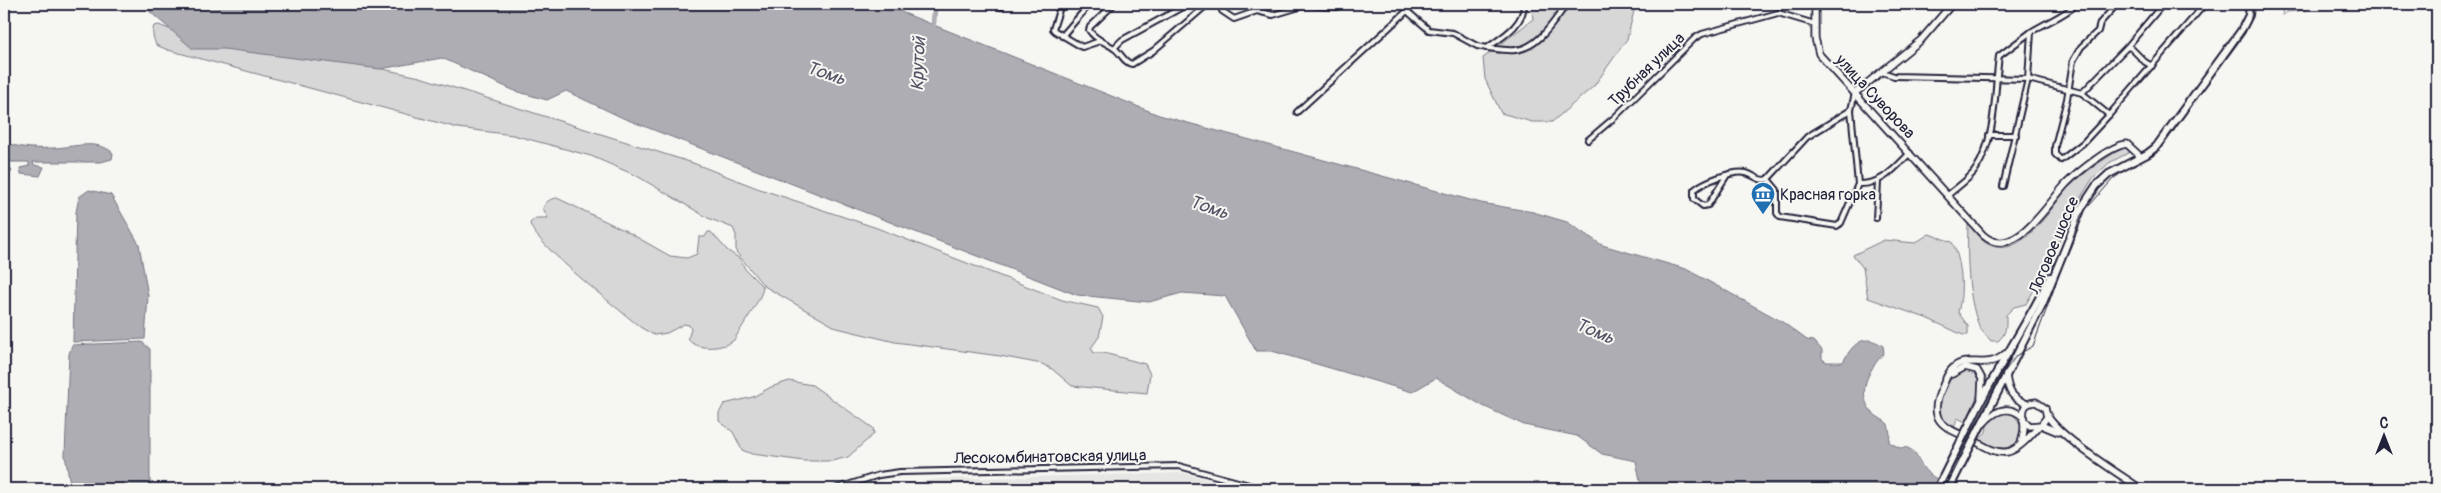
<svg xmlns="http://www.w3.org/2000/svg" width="2441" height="493" font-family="Pangolin,sans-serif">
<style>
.built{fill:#e6e6e4}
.green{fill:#d7d7d7;stroke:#7c7c89}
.water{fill:#adadb3;stroke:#757583}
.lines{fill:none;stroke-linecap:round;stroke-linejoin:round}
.stream{stroke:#757583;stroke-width:1}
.river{stroke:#adadb3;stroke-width:5.5}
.street-casing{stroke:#22223b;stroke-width:8}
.secondary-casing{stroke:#22223b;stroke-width:9}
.primary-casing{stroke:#22223b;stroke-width:10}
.street{stroke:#f6f6f2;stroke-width:4}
.secondary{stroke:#f6f6f2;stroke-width:5.5}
.primary{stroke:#f6f6f2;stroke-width:6}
.tram{stroke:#22223b;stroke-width:1}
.primary-bridge-casing{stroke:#22223b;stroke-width:10;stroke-linecap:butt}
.primary-bridge{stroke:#f6f6f2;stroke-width:6}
.labels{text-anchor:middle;stroke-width:4;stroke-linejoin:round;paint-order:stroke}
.street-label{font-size:16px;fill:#22223b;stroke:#f6f6f2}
.poi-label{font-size:16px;fill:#22223b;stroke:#f6f6f2;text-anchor:start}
.water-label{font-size:18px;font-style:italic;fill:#535365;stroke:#f6f6f2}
</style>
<rect width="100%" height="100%" fill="#f6f6f2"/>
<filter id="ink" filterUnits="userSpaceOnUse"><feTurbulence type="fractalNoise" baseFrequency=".02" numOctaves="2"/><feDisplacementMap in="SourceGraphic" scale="10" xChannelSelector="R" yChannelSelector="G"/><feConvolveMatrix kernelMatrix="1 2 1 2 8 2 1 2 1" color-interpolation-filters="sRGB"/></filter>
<g filter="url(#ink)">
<path class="built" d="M1184,473L1244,489H867L939,479Z"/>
<g class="green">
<path d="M1531,4H1629L1635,7L1627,39L1594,86L1552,122H1532L1501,113L1485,79L1483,58L1533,19Z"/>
<path d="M159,25L189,37L359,64L420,77L693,163L757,188L877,228L1062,300L1098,308L1103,317L1099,337L1091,348L1094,353H1104L1145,364L1150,374L1147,393L1072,386L1052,369L1042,364L1000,356L895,342L837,328L764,286L736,252V235L733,228L708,218L637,176L591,156L513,135L458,128L168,50L156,45C154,39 151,33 154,26Z"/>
<path d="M2123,148H2128L2130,152L2109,163L2093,178L2071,213L2051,261L2026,304L2014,307L2006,315C2006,326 2007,334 1998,341H1991C1987,336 1981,331 1979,326C1967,295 1967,256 1968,223C1973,229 1979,239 1986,243C2021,264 2051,206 2070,186C2086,171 2104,159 2123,148Z"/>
<path d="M557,198L626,231L670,256L687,258L697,254L699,237H705L708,232H711L727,250L740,259L745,269L763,287C763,297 740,329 734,340C724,349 696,351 688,339L691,329L689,325L684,324L667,333L654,335L640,327C621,311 532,242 530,223L536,218H548L543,208C546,201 550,199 557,198Z"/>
<path d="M1929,234L1952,242C1962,261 1964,291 1958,312L1968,326V335H1963L1926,318L1868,298L1863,268L1853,255L1884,240L1915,243Z"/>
<path d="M1960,369L1973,370L1980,379L1979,392L1966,422L1957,418L1954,429C1926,416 1944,384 1960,369Z"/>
<path d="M789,381L812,385L873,428L874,434L848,457L832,461H804L752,454L742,450L733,432L719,421V413L724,404L753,397L771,387Z"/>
<path d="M2007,411C2027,420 2027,449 2002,448C1994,447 1986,443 1979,440L1986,432L1988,419Z"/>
</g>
<g class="water">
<path d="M141,4H881L1159,115L1481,203L1533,212L1567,222L1602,245L1686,269L1781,321L1807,340L1814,341L1822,350V359L1827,362H1843C1852,345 1863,332 1883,346L1884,353C1868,370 1854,396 1875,415C1879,418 1884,420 1888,424L1890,434L1889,442L1900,448C1916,444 1918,464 1927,472C1935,479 1946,484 1955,489H1642L1636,461L1602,454L1577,436L1524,425L1483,406L1436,378L1412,392L1272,351H1256L1225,296L1182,293L1149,302L1077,295L623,118L566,91L547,100L515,91L442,58L380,69L224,49H193Z"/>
<path d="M10,144C20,148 41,149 52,148C72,148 97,138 113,153L112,159L101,162H33L34,165L44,167L40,176L21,174L20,168L29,166V162H7L12,172L4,171V146Z"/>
<path d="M89,190L111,195L139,244L148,296L145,339L73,342L76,212L79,197Z"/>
<path d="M142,342L150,349V483L145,488L71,489L65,455L69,354L72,345Z"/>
</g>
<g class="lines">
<g class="stream">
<path d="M2282,13L2285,4"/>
<path d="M2282,15L2287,12L2306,10"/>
</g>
<path class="river" d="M933,30L935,4"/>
<defs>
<g id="street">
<path d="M1061,4L1053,29L1055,31L1082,47L1100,41"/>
<path d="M1114,4L1090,27L1089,30C1095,40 1106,42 1115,49C1121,53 1124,63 1132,64L1153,51L1208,4"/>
<path d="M1220,4L1222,11L1234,19L1257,11L1273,15L1306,5L1336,7L1348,4"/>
<path d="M2117,4L2100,23L2098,31L2081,47L2073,61L2067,99L2055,146V154L2061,160L2083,143L2109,115L2205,4"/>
<path d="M1001,7L1003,4"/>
<path d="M1062,36L1090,4"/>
<path d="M2127,47L2131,48L2145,62L2152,66"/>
<path d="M1114,48L1122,40L1188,4"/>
<path d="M1487,48C1496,49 1506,51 1515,50C1539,48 1553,22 1567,4"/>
<path d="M1882,72L1894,76L2028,79L2082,93L2109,115"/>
<path d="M2082,93L2127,47L2163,4"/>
<path d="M1297,112L1407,11L1429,30L1453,33L1477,46L1487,48C1502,37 1524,25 1524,4"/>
<path d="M1989,135H2016"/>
<path d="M1588,140L1615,117L1695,38L1702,34L1778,13L1815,24"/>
<path d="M1727,175L1708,205L1703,206L1694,199V190C1703,182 1733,170 1746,173C1754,175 1759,182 1768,179L1777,190V213L1780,217L1837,226L1841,223L1858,184L1851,110"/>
<path d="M1768,179L1807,137L1851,110L1855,93"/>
<path d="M1858,184C1882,185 1894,169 1910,153"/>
<path d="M2003,186L2028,79L2031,32C2046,22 2064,16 2077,4"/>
<path d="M1948,195C1957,187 1970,179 1976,169C1997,136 1994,93 1999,56L2031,32"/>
<path d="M1876,218L1878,182"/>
<path d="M835,489L879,475L900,472L1179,466L1264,489"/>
</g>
<g id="secondary">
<path d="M1815,4V38L1819,54L1983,235C2014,263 2048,203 2066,184C2078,172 2111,145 2127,144L2141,157"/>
<path d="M1855,93L1921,40L1952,4"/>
<path d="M2005,354C1988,371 1966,354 1953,368C1947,373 1945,381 1942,388C1925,423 1947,428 1975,441C1984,446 1996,454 2007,452C2019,450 2032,434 2039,426"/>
<path d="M1952,374L1965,367L1977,370L1982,379L1981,398"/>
<path d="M2006,375C2008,392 2012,398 2027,404"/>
<path d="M2047,415C2059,437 2118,473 2141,489"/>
<path d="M1983,424C1994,411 2007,404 2022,416"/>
<path d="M2041,425L2058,432"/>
<path d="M2021,444C2022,438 2024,433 2024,427C2024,415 2019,403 2036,402L2045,408L2047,417L2041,425L2030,426L2023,420"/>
</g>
<g id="primary">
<path d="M1970,423C1993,373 2026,327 2050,277"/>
<path d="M1980,427L2042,305L2082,207L2096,186L2109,174L2147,154L2156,147L2241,31L2249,15L2250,4"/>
</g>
</defs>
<use href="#street" class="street-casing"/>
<use href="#secondary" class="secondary-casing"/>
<use href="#primary" class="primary-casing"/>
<use href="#street" class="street"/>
<use href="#secondary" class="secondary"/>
<use href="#primary" class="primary"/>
<path class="tram" d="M1942,489L1999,379L2016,356L2033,346L2081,215L2113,179L2131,166L2153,156L2161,149L2250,23L2253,4"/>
<defs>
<g id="primary-bridge">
<path d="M1937,489L1970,423"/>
<path d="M1949,489L1980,427"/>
</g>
</defs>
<use href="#primary-bridge" class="primary-bridge-casing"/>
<use href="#primary-bridge" class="primary-bridge"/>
</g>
</g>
<defs>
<symbol id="museum-pin" viewBox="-11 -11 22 30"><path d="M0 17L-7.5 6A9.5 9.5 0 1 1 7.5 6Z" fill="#1f6fb2" stroke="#f6f6f2"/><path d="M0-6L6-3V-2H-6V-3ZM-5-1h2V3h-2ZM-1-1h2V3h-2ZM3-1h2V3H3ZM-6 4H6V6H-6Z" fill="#fff"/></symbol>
</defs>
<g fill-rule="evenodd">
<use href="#museum-pin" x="1749" y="180" width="28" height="38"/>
</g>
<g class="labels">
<g class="street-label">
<text transform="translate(1646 69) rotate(-44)" y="6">Трубная улица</text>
<text transform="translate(1876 96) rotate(47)" y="6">улица Суворова</text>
<text transform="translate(2053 245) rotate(-67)" y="6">Логовое шоссе</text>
<text transform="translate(1050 456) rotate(-1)" y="6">Лесокомбинатовская улица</text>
</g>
<g class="poi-label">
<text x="1780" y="200">Красная горка</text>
</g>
<g class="water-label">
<text transform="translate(918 64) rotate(-88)" y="6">Крутой</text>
<text transform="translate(826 73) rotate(19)" y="6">Томь</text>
<text transform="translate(1209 207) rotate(19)" y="6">Томь</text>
<text transform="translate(1595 331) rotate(23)" y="6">Томь</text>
</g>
</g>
<rect width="2441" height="493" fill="none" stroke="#f6f6f2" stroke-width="20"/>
<rect x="10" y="10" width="2421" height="473" fill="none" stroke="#22223b" stroke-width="2" filter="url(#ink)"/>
<g transform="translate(2384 436)" stroke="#f6f6f2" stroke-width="4" paint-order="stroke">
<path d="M0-4L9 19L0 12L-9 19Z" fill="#22223b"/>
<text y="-8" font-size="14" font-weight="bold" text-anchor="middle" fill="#22223b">С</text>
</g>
</svg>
